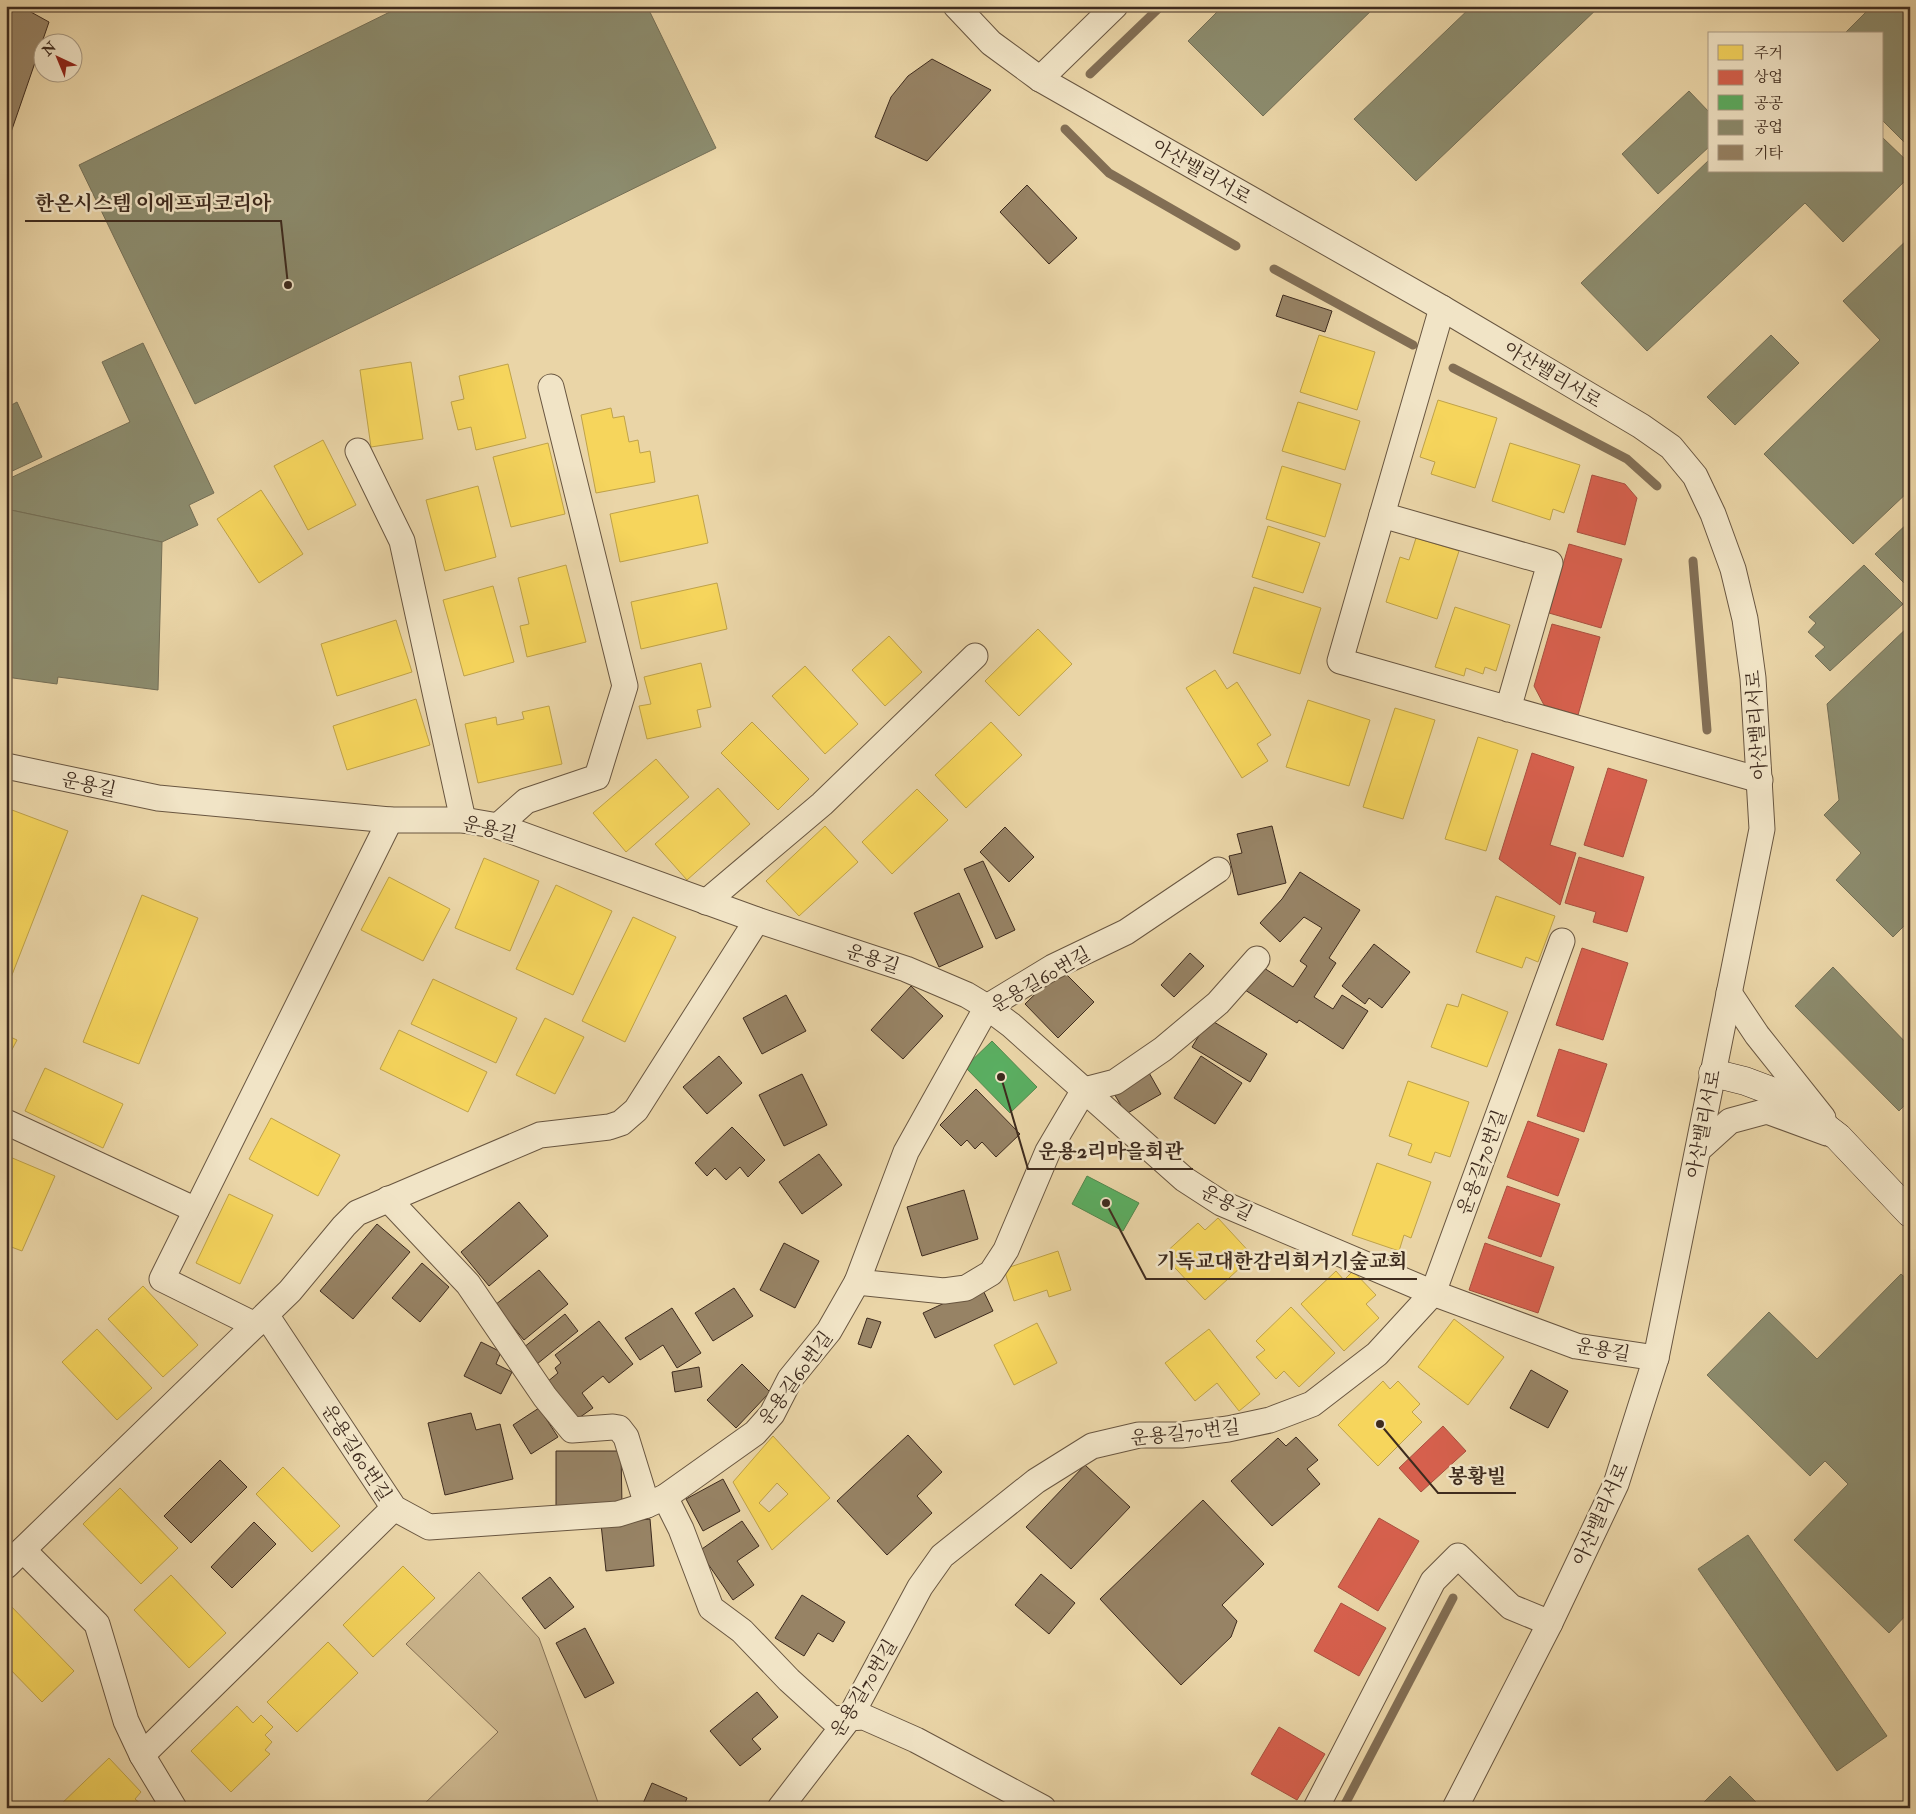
<svg xmlns="http://www.w3.org/2000/svg" width="1916" height="1814" font-family="'IM FELL Double Pica','Noto Serif KR',serif">
<style>
.green{fill:#cdb890;stroke:#867257}
.homes{fill:#f6d55c;stroke:#bfa249;fill-rule:evenodd}
.shops{fill:#d6604d;stroke:#a8503f}
.public{fill:#5aae61;stroke:#52874d}
.industry{fill:#8c8c6e;stroke:#756f56}
.lines{fill:none;stroke-linecap:round;stroke-linejoin:round}
.stream{stroke:#826e54;stroke-width:9}
.building{fill:#978365;stroke:#3e2b1e}
.street-casing{stroke:#695640;stroke-width:27}
.secondary-casing{stroke:#3e2b1e;stroke-width:29}
.street{stroke:#f1e4c6;stroke-width:25}
.secondary{stroke:#f1e4c6;stroke-width:28}
.labels{text-anchor:middle;stroke-width:5;stroke-linejoin:round;paint-order:stroke}
.street-label{font-size:19px;fill:#3e2b1e;stroke:#f1e4c6}
.leader{fill:none;stroke:#3e2b1e;stroke-width:2}
.callout-dot{fill:#3e2b1e;stroke:#f1e4c6;stroke-width:2}
.callout-label{font-size:20px;text-anchor:middle;font-weight:bold;fill:#3e2b1e;stroke:#f1e4c6;stroke-width:5;stroke-linejoin:round;paint-order:stroke}
</style>
<rect width="100%" height="100%" fill="#ead5a7"/>
<filter id="stains"><feTurbulence type="fractalNoise" baseFrequency=".004" numOctaves="4"/><feColorMatrix values="0 0 0 0 .2 0 0 0 0 .09 0 0 0 0 .02 0 0 0 .5 -.17"/></filter>
<radialGradient id="worn" r=".72"><stop offset=".6" stop-color="#630" stop-opacity="0"/><stop offset="1" stop-color="#630" stop-opacity=".3"/></radialGradient>
<path class="green" d="M479,1572L539,1638L600,1808H420L498,1732L406,1644Z"/>
<g class="homes">
<path d="M1319,335L1375,352L1357,410L1300,392Z"/>
<path d="M411,362L423,439L371,447L360,370Z"/>
<path d="M508,364L526,438L476,450L471,427L458,430L451,402L464,399L459,376Z"/>
<path d="M1438,400L1497,418L1475,488L1431,474L1435,462L1420,457Z"/>
<path d="M1298,402L1360,421L1345,470L1282,451Z"/>
<path d="M611,408L613,418L624,416L629,442L638,440L640,453L650,451L655,482L596,493L581,415Z"/>
<path d="M323,440L356,505L308,530L274,466Z"/>
<path d="M548,443L565,514L511,527L493,457Z"/>
<path d="M1510,443L1580,465L1564,513L1553,509L1550,520L1492,501Z"/>
<path d="M1282,466L1341,484L1325,537L1266,519Z"/>
<path d="M478,486L496,557L445,571L426,500Z"/>
<path d="M261,490L303,554L259,583L217,519Z"/>
<path d="M698,495L708,543L620,562L610,514Z"/>
<path d="M1268,526L1320,543L1303,593L1252,577Z"/>
<path d="M1416,538L1459,551L1437,619L1386,602L1400,557L1409,560Z"/>
<path d="M566,565L586,642L527,657L520,626L529,624L518,578Z"/>
<path d="M717,583L727,629L641,649L631,602Z"/>
<path d="M493,586L514,662L464,676L443,600Z"/>
<path d="M1254,587L1321,608L1300,674L1233,653Z"/>
<path d="M1455,607L1510,625L1496,671L1485,667L1483,674L1466,668L1464,676L1435,667Z"/>
<path d="M396,620L412,672L337,696L321,644Z"/>
<path d="M1038,629L1072,664L1019,716L985,681Z"/>
<path d="M889,636L922,672L885,706L852,670Z"/>
<path d="M701,663L711,707L697,710L701,727L647,739L639,706L651,704L644,677Z"/>
<path d="M805,666L858,724L825,754L772,696Z"/>
<path d="M1215,670L1227,689L1237,682L1271,735L1257,744L1268,761L1242,778L1186,688Z"/>
<path d="M416,699L430,745L347,770L333,726Z"/>
<path d="M1308,700L1370,720L1349,786L1286,767Z"/>
<path d="M549,706L562,764L478,783L465,724L496,717L497,725L524,719L522,712Z"/>
<path d="M1395,708L1435,720L1403,819L1363,807Z"/>
<path d="M752,722L809,779L778,810L721,753Z"/>
<path d="M991,722L1022,755L966,808L935,775Z"/>
<path d="M1478,737L1518,750L1486,851L1445,839Z"/>
<path d="M656,759L689,797L626,852L593,813Z"/>
<path d="M718,788L750,824L687,880L655,844Z"/>
<path d="M917,789L948,820L892,874L862,842Z"/>
<path d="M12,810L68,831L10,980L6,979V825Z"/>
<path d="M825,826L858,862L799,916L766,881Z"/>
<path d="M484,858L539,881L510,951L455,928Z"/>
<path d="M389,877L450,909L423,961L361,930Z"/>
<path d="M556,885L612,911L573,995L516,969Z"/>
<path d="M142,895L198,918L139,1064L83,1042Z"/>
<path d="M1496,896L1555,916L1538,962L1526,957L1522,968L1476,952Z"/>
<path d="M633,917L676,937L625,1042L582,1021Z"/>
<path d="M433,979L517,1018L496,1063L411,1024Z"/>
<path d="M1462,994L1508,1012L1487,1067L1431,1047L1447,1004L1458,1007Z"/>
<path d="M545,1018L584,1037L555,1094L516,1075Z"/>
<path d="M399,1030L487,1072L468,1112L380,1069Z"/>
<path d="M6,1035L17,1040L6,1061Z"/>
<path d="M45,1068L123,1104L103,1148L25,1111Z"/>
<path d="M1408,1081L1469,1102L1450,1157L1435,1152L1431,1163L1408,1155L1412,1144L1389,1136Z"/>
<path d="M271,1118L340,1155L318,1196L249,1159Z"/>
<path d="M10,1157L55,1176L22,1251L6,1245V1165Z"/>
<path d="M1377,1163L1431,1182L1411,1238L1404,1235L1399,1251L1352,1235Z"/>
<path d="M229,1194L273,1215L240,1284L196,1263Z"/>
<path d="M1218,1218L1253,1256L1205,1300L1163,1255L1198,1223L1205,1230Z"/>
<path d="M1058,1251L1071,1290L1049,1297L1047,1290L1014,1301L1004,1269Z"/>
<path d="M1336,1271L1344,1280L1353,1271L1376,1295L1366,1304L1379,1318L1344,1351L1301,1304Z"/>
<path d="M143,1286L198,1345L163,1377L108,1319Z"/>
<path d="M1291,1307L1335,1353L1299,1387L1284,1371L1276,1379L1256,1357L1265,1350L1256,1341Z"/>
<path d="M1454,1319L1504,1357L1468,1405L1418,1367Z"/>
<path d="M1037,1323L1057,1363L1014,1385L994,1345Z"/>
<path d="M97,1329L152,1388L117,1420L62,1362Z"/>
<path d="M1209,1329L1260,1394L1239,1411L1217,1383L1195,1401L1165,1363Z"/>
<path d="M1383,1381L1390,1389L1398,1381L1420,1404L1412,1412L1422,1422L1378,1466L1338,1425Z"/>
<path d="M773,1436L830,1498L772,1550L733,1482ZM777,1483L788,1494L769,1512L759,1503Z"/>
<path d="M283,1467L340,1526L312,1552L256,1494Z"/>
<path d="M120,1488L178,1548L141,1584L83,1524Z"/>
<path d="M403,1566L435,1598L373,1657L343,1625Z"/>
<path d="M171,1575L226,1633L189,1668L134,1610Z"/>
<path d="M7,1602L74,1671L42,1702L6,1665Z"/>
<path d="M328,1642L358,1673L297,1732L267,1702Z"/>
<path d="M237,1706L253,1723L261,1715L273,1727L265,1735L272,1742L265,1750L270,1754L231,1792L191,1751Z"/>
<path d="M109,1758L141,1792L135,1799L141,1804L137,1808H57Z"/>
</g>
<g class="shops">
<path d="M1592,475L1625,484L1637,498L1625,545L1577,532Z"/>
<path d="M1569,544L1622,559L1601,628L1549,613Z"/>
<path d="M1552,624L1600,637L1578,715L1544,705L1534,686Z"/>
<path d="M1532,753L1574,767L1550,845L1576,853L1560,905L1499,859Z"/>
<path d="M1608,768L1647,780L1623,857L1584,845Z"/>
<path d="M1579,857L1644,877L1627,932L1593,922L1596,912L1565,903Z"/>
<path d="M1582,948L1628,963L1603,1040L1556,1025Z"/>
<path d="M1559,1049L1607,1064L1584,1132L1537,1116Z"/>
<path d="M1528,1121L1579,1139L1558,1196L1507,1177Z"/>
<path d="M1507,1186L1560,1204L1541,1257L1488,1238Z"/>
<path d="M1485,1243L1554,1267L1538,1313L1469,1290Z"/>
<path d="M1443,1426L1466,1451L1421,1492L1399,1468Z"/>
<path d="M1379,1518L1419,1541L1378,1611L1338,1587Z"/>
<path d="M1341,1603L1386,1628L1359,1676L1314,1651Z"/>
<path d="M1279,1727L1325,1754L1297,1800L1251,1774Z"/>
</g>
<g class="public">
<path d="M992,1041L1037,1087L1010,1113L965,1067Z"/>
<path d="M1087,1176L1139,1203L1123,1231L1072,1204Z"/>
</g>
<g class="industry">
<path d="M402,6H647L716,148L195,404L79,165Z"/>
<path d="M1223,6H1376L1263,116L1188,41Z"/>
<path d="M1472,6H1600L1416,181L1354,119Z"/>
<path d="M1872,6H1910V148L1882,120V34H1844Z"/>
<path d="M1689,91L1710,113V146L1658,194L1622,154Z"/>
<path d="M1882,137L1910,164V176L1843,242L1805,203L1647,351L1581,283L1710,159V171H1882Z"/>
<path d="M1910,237V490L1853,544L1764,454L1880,340L1843,301Z"/>
<path d="M1771,335L1799,363L1735,425L1707,397Z"/>
<path d="M143,343L214,493L189,505L198,525L162,542L6,509V480L130,422L102,362Z"/>
<path d="M17,402L42,457L6,474V408Z"/>
<path d="M6,509L162,542L158,690L58,677L57,684L6,677Z"/>
<path d="M1910,521V589L1875,554Z"/>
<path d="M1864,565L1903,604L1830,671L1815,656L1825,647L1808,632L1816,623L1809,617Z"/>
<path d="M1910,625V920L1893,937L1836,880L1861,853L1824,815L1839,800L1827,704Z"/>
<path d="M1833,967L1910,1047V1100L1899,1111L1795,1006Z"/>
<path d="M1901,1274L1910,1282V1611L1889,1633L1794,1540L1848,1484L1825,1461L1810,1476L1707,1375L1769,1312L1817,1359Z"/>
<path d="M1748,1535L1887,1736L1837,1771L1698,1569Z"/>
<path d="M1730,1776L1762,1808H1698Z"/>
</g>
<g class="lines">
<g class="stream">
<path d="M1090,74L1161,6"/>
<path d="M1065,129L1109,173L1236,246"/>
<path d="M1274,269L1413,345"/>
<path d="M1453,368L1627,459L1657,486"/>
<path d="M1693,561L1707,730"/>
<path d="M1343,1808L1453,1598"/>
</g>
</g>
<g class="building">
<path d="M6,6H20L49,22L9,138L6,136Z"/>
<path d="M932,59L991,90L927,161L875,137L891,97L908,76Z"/>
<path d="M1027,185L1077,238L1049,264L1000,212Z"/>
<path d="M1283,295L1332,311L1325,332L1276,316Z"/>
<path d="M1272,826L1286,883L1238,895L1229,856L1242,853L1237,834Z"/>
<path d="M1005,827L1034,857L1009,882L980,852Z"/>
<path d="M983,861L1015,930L996,939L964,869Z"/>
<path d="M1300,872L1360,910L1329,958L1336,963L1314,997L1333,1009L1342,995L1368,1011L1343,1049L1299,1020L1297,1023L1245,990L1261,966L1293,987L1307,966L1300,961L1322,928L1304,917L1280,942L1260,923L1282,899Z"/>
<path d="M959,893L983,947L939,967L914,913Z"/>
<path d="M1374,944L1410,972L1382,1008L1369,998L1365,1004L1342,986Z"/>
<path d="M1190,953L1204,966L1174,997L1161,985Z"/>
<path d="M1061,969L1094,1002L1058,1038L1025,1004Z"/>
<path d="M911,986L943,1016L903,1059L871,1030Z"/>
<path d="M786,995L806,1031L762,1054L743,1018Z"/>
<path d="M1209,1019L1267,1054L1250,1082L1192,1047Z"/>
<path d="M719,1056L742,1083L707,1114L683,1087Z"/>
<path d="M1201,1056L1242,1083L1215,1124L1174,1098Z"/>
<path d="M1148,1071L1161,1094L1126,1114L1113,1092Z"/>
<path d="M802,1074L827,1125L784,1146L759,1095Z"/>
<path d="M976,1089L1020,1134L996,1157L982,1142L975,1149L967,1140L961,1146L940,1125Z"/>
<path d="M732,1127L765,1160L748,1177L740,1167L726,1180L715,1168L707,1176L695,1163Z"/>
<path d="M819,1154L842,1185L802,1214L779,1182Z"/>
<path d="M964,1190L978,1239L922,1256L907,1207Z"/>
<path d="M519,1202L548,1236L489,1286L461,1252Z"/>
<path d="M377,1224L410,1252L353,1319L320,1291Z"/>
<path d="M784,1243L819,1261L795,1308L760,1290Z"/>
<path d="M422,1263L449,1287L420,1322L392,1298Z"/>
<path d="M539,1270L568,1304L524,1340L495,1305Z"/>
<path d="M981,1286L993,1311L935,1338L923,1313Z"/>
<path d="M734,1288L753,1316L713,1341L695,1313Z"/>
<path d="M672,1308L701,1353L677,1368L663,1345L640,1360L625,1338Z"/>
<path d="M565,1314L578,1331L537,1364L523,1348Z"/>
<path d="M867,1318L881,1322L871,1348L858,1344Z"/>
<path d="M599,1321L633,1364L609,1383L603,1376L582,1393L593,1408L576,1420L547,1382L558,1373L555,1368L561,1363L555,1355Z"/>
<path d="M481,1342L501,1352L496,1364L512,1372L501,1394L464,1376Z"/>
<path d="M742,1364L770,1392L736,1428L707,1400Z"/>
<path d="M699,1367L702,1387L675,1392L672,1372Z"/>
<path d="M1531,1370L1568,1391L1548,1428L1510,1408Z"/>
<path d="M539,1408L558,1437L531,1454L513,1425Z"/>
<path d="M471,1413L476,1430L500,1424L513,1479L445,1495L428,1423Z"/>
<path d="M908,1435L942,1472L917,1496L932,1513L887,1555L837,1501Z"/>
<path d="M1296,1437L1318,1460L1307,1469L1320,1484L1272,1526L1231,1481L1278,1438L1286,1446Z"/>
<path d="M556,1451H621L622,1506H556Z"/>
<path d="M220,1460L247,1487L191,1543L164,1516Z"/>
<path d="M1085,1465L1130,1507L1071,1569L1026,1527Z"/>
<path d="M723,1479L740,1511L703,1531L686,1499Z"/>
<path d="M1203,1500L1264,1564L1222,1605L1237,1621L1231,1637L1181,1685L1100,1599Z"/>
<path d="M650,1519L654,1566L606,1571L601,1524Z"/>
<path d="M742,1521L759,1546L737,1561L754,1585L733,1600L699,1551Z"/>
<path d="M254,1522L276,1544L232,1588L211,1567Z"/>
<path d="M1041,1574L1075,1603L1049,1634L1015,1605Z"/>
<path d="M550,1577L574,1607L545,1629L522,1598Z"/>
<path d="M802,1595L845,1622L833,1642L818,1633L804,1656L775,1638Z"/>
<path d="M585,1628L614,1683L585,1698L556,1643Z"/>
<path d="M757,1692L778,1717L752,1739L761,1749L740,1766L710,1731Z"/>
<path d="M652,1783L687,1798L683,1808H641Z"/>
</g>
<g class="lines">
<defs>
<g id="street">
<path d="M956,6L991,43L1040,79L1442,308L1641,426L1671,447L1695,476L1713,514L1733,569L1745,619L1753,678L1762,829L1656,1358L1616,1484L1550,1623L1455,1808"/>
<path d="M1040,79L1115,6"/>
<path d="M358,451L402,541L463,820"/>
<path d="M1382,515L1442,308"/>
<path d="M1508,709L1550,563L1382,515L1340,661C1480,701 1620,740 1760,780"/>
<path d="M6,766L158,798L390,820H463L498,826L757,920L906,969L967,995L987,1007L1011,1025L1184,1179L1221,1203L1433,1293L1576,1346L1656,1358"/>
<path d="M498,826L526,801L597,777L625,686L551,387"/>
<path d="M706,902L822,804L975,656"/>
<path d="M1729,993L1757,1035L1823,1118"/>
<path d="M6,1122L196,1210"/>
<path d="M1699,1149L1730,1121L1767,1111L1827,1133"/>
<path d="M388,1199L468,1284L545,1397L572,1430L613,1427L619,1428L626,1437L647,1505"/>
<path d="M857,1282L944,1291L966,1288L991,1273L1006,1250L1048,1151L1084,1090L1115,1082L1163,1049L1218,1003L1257,959"/>
<path d="M266,1315L394,1508L429,1527L618,1514L647,1505L665,1497L755,1433L772,1414L790,1379L829,1331L857,1282L906,1152L987,1007L1053,967L1126,932L1218,870"/>
<path d="M255,1325L162,1279L390,820"/>
<path d="M665,1497L681,1529L711,1608L742,1631L789,1680L832,1719L864,1717L916,1740L1043,1808"/>
<path d="M23,1550L97,1624L126,1721L142,1755L394,1508"/>
<path d="M6,1566L290,1291L344,1226L357,1213L540,1135L609,1127L621,1123L636,1110L757,920"/>
<path d="M142,1755L174,1808"/>
<path d="M780,1808L850,1717L920,1587L942,1556L1036,1481L1092,1446L1139,1435H1181L1228,1429L1270,1420L1312,1404L1377,1354L1433,1293L1562,941"/>
<path d="M1316,1808L1433,1581L1458,1556L1511,1607L1550,1623"/>
</g>
<path id="secondary" d="M1713,1073L1745,1081L1785,1096L1838,1137L1910,1213"/>
</defs>
<use href="#street" class="street-casing"/>
<use href="#secondary" class="secondary-casing"/>
<use href="#street" class="street"/>
<use href="#secondary" class="secondary"/>
</g>
<g class="labels">
<g class="street-label">
<text transform="translate(1202 171) rotate(30)" y="7">아산밸리서로</text>
<text transform="translate(1553 374) rotate(31)" y="7">아산밸리서로</text>
<text transform="translate(1756 725) rotate(-94)" y="7">아산밸리서로</text>
<text transform="translate(89 784) rotate(12)" y="7">운용길</text>
<text transform="translate(490 828) rotate(13)" y="7">운용길</text>
<text transform="translate(873 958) rotate(18)" y="7">운용길</text>
<text transform="translate(1040 979) rotate(-30)" y="7">운용길60번길</text>
<text transform="translate(1703 1124) rotate(-79)" y="7">아산밸리서로</text>
<text transform="translate(1481 1162) rotate(-70)" y="7">운용길70번길</text>
<text transform="translate(1227 1202) rotate(27)" y="7">운용길</text>
<text transform="translate(1603 1349) rotate(10)" y="7">운용길</text>
<text transform="translate(795 1378) rotate(-54)" y="7">운용길60번길</text>
<text transform="translate(1185 1432) rotate(-6)" y="7">운용길70번길</text>
<text transform="translate(357 1452) rotate(57)" y="7">운용길60번길</text>
<text transform="translate(1600 1514) rotate(-66)" y="7">아산밸리서로</text>
<text transform="translate(863 1688) rotate(-59)" y="7">운용길70번길</text>
</g>
</g>
<path class="leader" d="M288 285L281 221H25M1001 1077L1028 1169H1193M1106 1203L1146 1279H1417M1380 1424L1438 1493H1516"/>
<g class="callout-dot">
<circle cx="288" cy="285" r="5"/>
<circle cx="1001" cy="1077" r="5"/>
<circle cx="1106" cy="1203" r="5"/>
<circle cx="1380" cy="1424" r="5"/>
</g>
<g class="callout-label">
<text x="153" y="210">한온시스템 이에프피코리아</text>
<text x="1111" y="1158">운용2리마을회관</text>
<text x="1282" y="1268">기독교대한감리회거기숲교회</text>
<text x="1477" y="1483">봉황빌</text>
</g>
<rect width="1916" height="1814" fill="none" stroke="#ead5a7" stroke-width="25"/>
<rect x="8" y="8" width="1901" height="1799" fill="none" stroke="#3e2b1e" stroke-width="2.5"/>
<rect x="12" y="12" width="1891" height="1789" fill="none" stroke="#3e2b1e"/>
<rect x="1708" y="32" width="175" height="140" fill="#f1e4c6" stroke="#a99a83"/>
<rect x="1718" y="45" width="25" height="15" fill="#f6d55c" stroke="#a99a83"/>
<text x="1754" y="58" font-size="15" fill="#3e2b1e">주거</text>
<rect x="1718" y="70" width="25" height="15" fill="#d6604d" stroke="#a99a83"/>
<text x="1754" y="82" font-size="15" fill="#3e2b1e">상업</text>
<rect x="1718" y="95" width="25" height="15" fill="#5aae61" stroke="#a99a83"/>
<text x="1754" y="108" font-size="15" fill="#3e2b1e">공공</text>
<rect x="1718" y="120" width="25" height="15" fill="#8c8c6e" stroke="#a99a83"/>
<text x="1754" y="132" font-size="15" fill="#3e2b1e">공업</text>
<rect x="1718" y="145" width="25" height="15" fill="#978365" stroke="#a99a83"/>
<text x="1754" y="158" font-size="15" fill="#3e2b1e">기타</text>
<g transform="translate(58 58) rotate(316)"><circle r="24" fill="#f1e4c6" stroke="#a99a83"/>
<path d="M0-4L9 19L0 12L-9 19Z" fill="#8f2418"/>
<text y="-8" font-size="14" font-weight="bold" text-anchor="middle" fill="#3e2b1e">N</text>
</g>
<rect width="100%" height="100%" filter="url(#stains)"/>
<rect width="100%" height="100%" fill="url(#worn)"/>
</svg>
